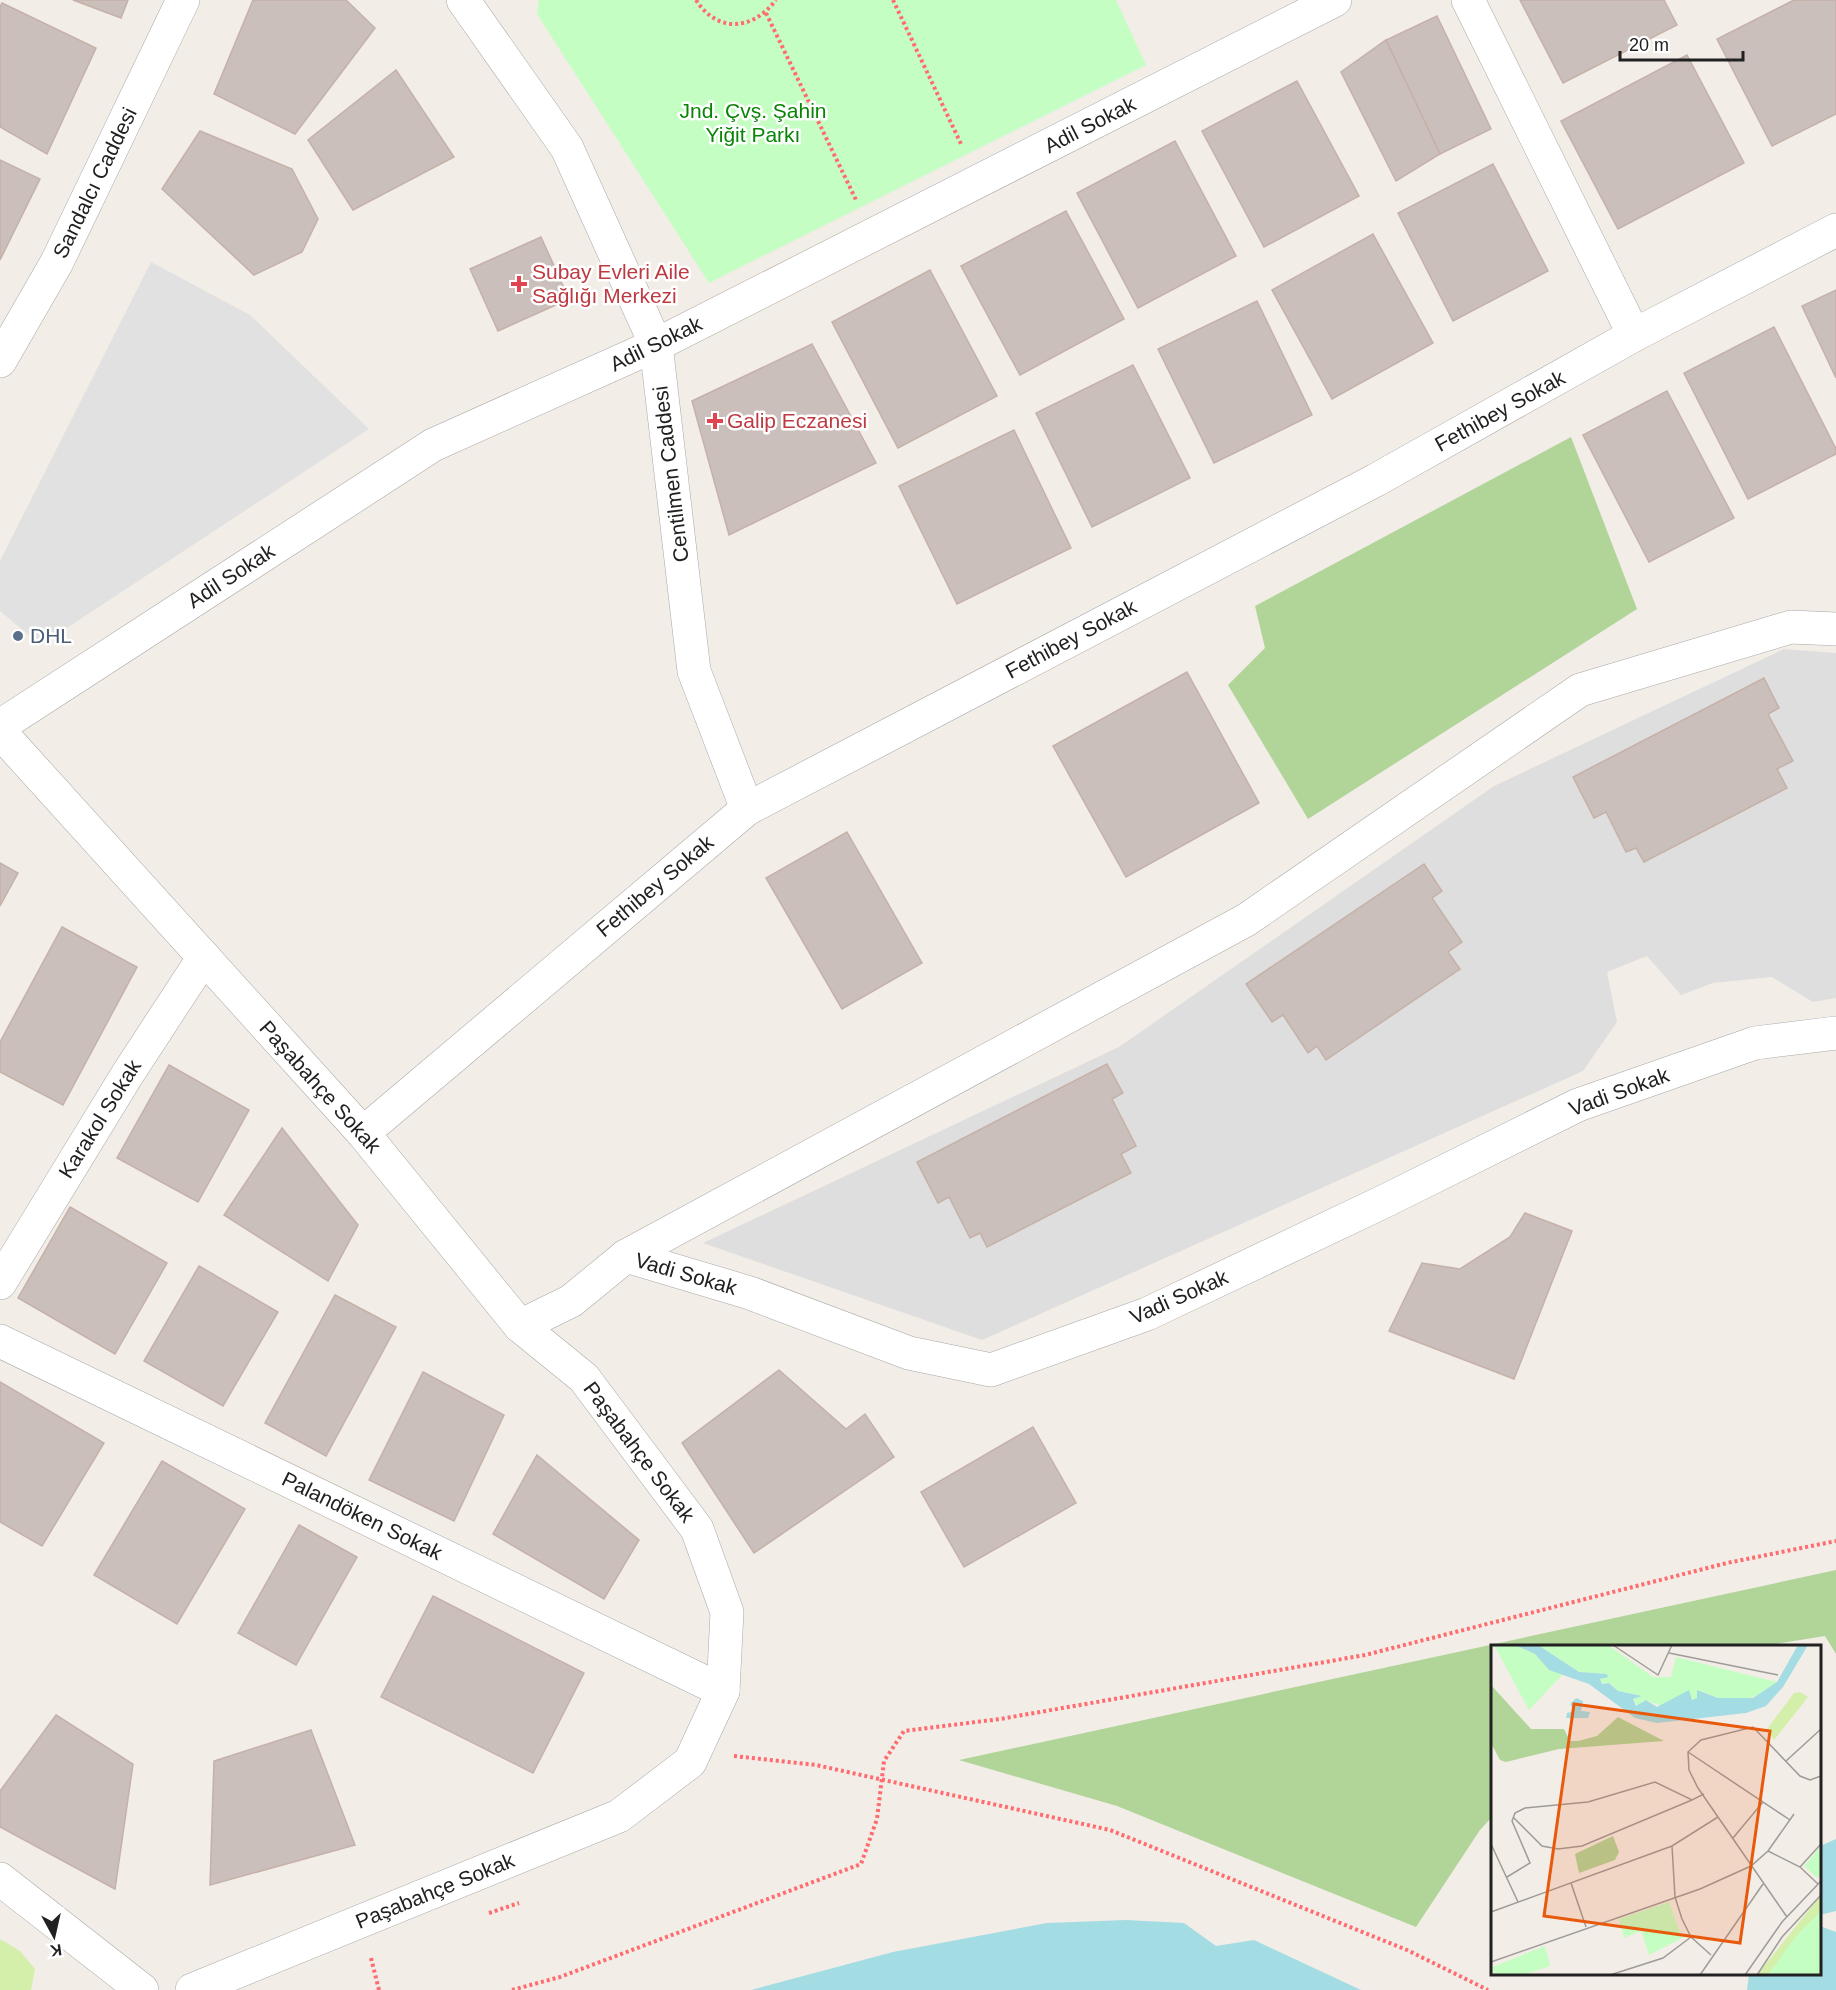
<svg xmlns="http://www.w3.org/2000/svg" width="1836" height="1990" font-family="Helvetica,sans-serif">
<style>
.residential{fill:#dfdede}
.grass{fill:#d4efaa}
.forest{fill:#b1d499}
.park{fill:#c5fec2}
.parking{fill:#e1e1e1}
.water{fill:#a4dce3}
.building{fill:#cabfba;stroke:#c5b1a8;stroke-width:1.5}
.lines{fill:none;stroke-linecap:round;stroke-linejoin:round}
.minor-casing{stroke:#a8a8a8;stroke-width:34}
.path{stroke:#ff6b6e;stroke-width:4;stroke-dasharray:3 3;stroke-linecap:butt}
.minor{stroke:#fff;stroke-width:33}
.health-dot{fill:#e0444e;stroke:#fff;stroke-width:2}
.service-dot{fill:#5c6f8a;stroke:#fff;stroke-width:2}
.labels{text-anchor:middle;stroke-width:5;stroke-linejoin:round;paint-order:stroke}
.park-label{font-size:21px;fill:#088504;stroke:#fff}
.street-label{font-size:21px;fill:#212121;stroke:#fff}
.health-label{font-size:21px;fill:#be3a42;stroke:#fff;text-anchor:start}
.service-label{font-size:21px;fill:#4e5e75;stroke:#fff;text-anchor:start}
.inset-road{fill:none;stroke:#9e9b98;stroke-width:1.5}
.view{fill:#e8590c;fill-opacity:0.15;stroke:#e8590c;stroke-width:3}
.inset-edge{fill:none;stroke:#212121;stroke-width:3}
</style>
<rect width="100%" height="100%" fill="#f2ede7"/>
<path class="residential" d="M1784,649L1836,653V998L1813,1002L1772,977L1713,983L1681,995L1647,956L1607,972L1617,1022L1583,1071L982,1340L703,1243L1119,1047L1494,786Z"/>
<path class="grass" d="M0,1939L20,1951L35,1969L31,1990H0Z"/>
<g class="forest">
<path d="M1571,437L1637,609L1308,819L1228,685L1265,648L1255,606Z"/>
<path d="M1836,1570V1654L1825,1636L1762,1646H1492V1817L1480,1830L1416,1927L1117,1806L959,1760Z"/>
</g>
<path class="park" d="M539,0H1116L1146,65L709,283L537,14Z"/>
<path class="parking" d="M151,262L250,315L369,429L41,645L0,611V561Z"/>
<g class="water">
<path d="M1836,1839V1911L1820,1915V1846Z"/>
<path d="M1126,1920L1184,1923L1216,1946L1254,1940L1361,1990H751L893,1952L1047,1923Z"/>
<path d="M1820,1926L1836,1932V1990H1747L1749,1974H1820Z"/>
</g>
<g class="building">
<path d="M73,0H128L121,18Z"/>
<path d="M253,0H346L375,28L295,134L214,94Z"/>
<path d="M1520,0H1664L1677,25L1563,83Z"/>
<path d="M1794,0H1836V114L1772,146L1717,39Z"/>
<path d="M2,3L96,48L47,154L0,127V7Z"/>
<path d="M1437,16L1491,129L1440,154L1386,40Z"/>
<path d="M1386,40L1440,154L1396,181L1341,72Z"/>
<path d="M1687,55L1744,163L1618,229L1561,121Z"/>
<path d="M396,70L454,157L353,210L308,140Z"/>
<path d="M1297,81L1359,196L1264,247L1202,131Z"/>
<path d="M200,131L292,169L318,219L302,252L254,275L162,189Z"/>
<path d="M1175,141L1236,256L1138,308L1077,193Z"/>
<path d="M0,160L40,179L0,260Z"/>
<path d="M1493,164L1548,271L1453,321L1398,213Z"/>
<path d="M1066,211L1124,319L1020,375L961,266Z"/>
<path d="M1373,234L1433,343L1332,399L1272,290Z"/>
<path d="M541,237L569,299L498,331L470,269Z"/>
<path d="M930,270L997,396L898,448L832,322Z"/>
<path d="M1836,290V378L1802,306Z"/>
<path d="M1257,301L1312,415L1214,463L1158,349Z"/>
<path d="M1774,327L1836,449V454L1748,499L1684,373Z"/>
<path d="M812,344L876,463L729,535L692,401Z"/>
<path d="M1133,365L1190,478L1092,527L1036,413Z"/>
<path d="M1667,391L1734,518L1649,562L1583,435Z"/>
<path d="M1014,430L1071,548L957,604L899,486Z"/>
<path d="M1187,672L1259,803L1126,877L1053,746Z"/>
<path d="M1764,678L1779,708L1768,714L1793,761L1777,769L1787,788L1644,862L1636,848L1626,852L1606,812L1594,818L1573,777Z"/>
<path d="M847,832L922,963L842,1009L766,878Z"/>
<path d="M0,863L18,873L0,906Z"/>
<path d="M1424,864L1442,891L1432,898L1462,942L1448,952L1460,969L1326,1060L1317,1046L1308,1053L1283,1015L1272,1022L1246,984Z"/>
<path d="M62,927L137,967L63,1105L0,1072V1042Z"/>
<path d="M1107,1064L1123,1093L1112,1099L1136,1146L1121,1154L1131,1173L987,1247L980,1233L970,1238L949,1197L938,1203L917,1162Z"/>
<path d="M169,1065L249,1110L198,1202L117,1158Z"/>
<path d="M282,1128L358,1225L328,1281L224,1215Z"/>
<path d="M70,1207L167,1263L115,1354L18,1298Z"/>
<path d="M1525,1213L1572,1231L1514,1379L1389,1331L1422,1263L1460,1269L1510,1237Z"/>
<path d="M199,1266L278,1312L223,1406L144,1361Z"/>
<path d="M335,1295L396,1327L326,1456L265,1423Z"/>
<path d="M779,1370L846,1429L865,1414L894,1457L754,1553L682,1443Z"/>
<path d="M423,1372L504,1415L454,1521L369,1480Z"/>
<path d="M0,1382L104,1443L42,1546L0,1522Z"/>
<path d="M1033,1427L1076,1503L964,1567L921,1492Z"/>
<path d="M537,1455L639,1540L604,1599L493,1534Z"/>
<path d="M162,1461L245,1509L177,1624L94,1575Z"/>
<path d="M299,1525L357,1557L296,1665L238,1633Z"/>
<path d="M433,1596L584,1673L533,1773L381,1697Z"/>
<path d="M56,1715L133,1764L115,1889L0,1827V1791Z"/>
<path d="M311,1730L355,1845L210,1885L214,1761Z"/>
</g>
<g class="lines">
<defs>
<g id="minor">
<path d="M463,0L567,148L656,345L694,671L747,809"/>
<path d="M1468,0L1634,335"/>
<path d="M0,361L57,262L183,0"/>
<path d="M0,726L433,445L656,345L1335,0"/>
<path d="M0,732L363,1133L520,1326L584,1378L697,1529L727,1612L723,1691L690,1762L619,1816L192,1990"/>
<path d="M363,1133L747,809L1376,480L1634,335L1836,230"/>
<path d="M626,1256L1246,920L1580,690L1791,627L1836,629"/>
<path d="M0,1283L127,1075L204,957"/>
<path d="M520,1326L571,1301L626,1256L750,1293L909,1353L991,1370L1147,1314L1387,1200L1578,1105L1755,1043L1836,1033"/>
<path d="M0,1341L723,1691"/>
<path d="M0,1879L142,1990"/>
</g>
</defs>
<use href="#minor" class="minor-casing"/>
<g class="path">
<path d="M696,0C718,34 753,30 776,0"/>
<path d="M893,0L962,146"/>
<path d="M766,13L857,202"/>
<path d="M734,1756L816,1765L1110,1830L1407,1950L1488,1990"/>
<path d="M489,1913L519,1903"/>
<path d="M371,1958L379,1990"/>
<path d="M512,1990L560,1977L861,1864L877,1819L884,1761L904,1731L1000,1719L1365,1655L1727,1563L1836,1541"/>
</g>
<use href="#minor" class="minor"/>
</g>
<g class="health-dot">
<path d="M516 275h6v6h6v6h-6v6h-6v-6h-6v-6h6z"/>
<path d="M712 412h6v6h6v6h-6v6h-6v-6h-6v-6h6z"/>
</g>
<circle class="service-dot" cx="18" cy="636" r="6"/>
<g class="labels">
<g class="park-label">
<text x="753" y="118">Jnd. Çvş. Şahin<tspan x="753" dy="24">Yiğit Parkı</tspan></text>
</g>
<g class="street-label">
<text transform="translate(1090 125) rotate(-27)" y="7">Adil Sokak</text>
<text transform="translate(95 183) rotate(-64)" y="7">Sandalcı Caddesi</text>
<text transform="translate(656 344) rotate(-26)" y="7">Adil Sokak</text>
<text transform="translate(1500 411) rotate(-29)" y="7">Fethibey Sokak</text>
<text transform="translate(671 474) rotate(-97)" y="7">Centilmen Caddesi</text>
<text transform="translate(231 576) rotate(-33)" y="7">Adil Sokak</text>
<text transform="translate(1071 639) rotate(-28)" y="7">Fethibey Sokak</text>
<text transform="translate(655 886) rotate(-40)" y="7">Fethibey Sokak</text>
<text transform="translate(320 1087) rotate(48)" y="7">Paşabahçe Sokak</text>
<text transform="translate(1619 1092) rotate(-20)" y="7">Vadi Sokak</text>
<text transform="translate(100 1119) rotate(-58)" y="7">Karakol Sokak</text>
<text transform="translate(686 1274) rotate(16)" y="7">Vadi Sokak</text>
<text transform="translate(1179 1297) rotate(-24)" y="7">Vadi Sokak</text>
<text transform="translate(639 1452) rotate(53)" y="7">Paşabahçe Sokak</text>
<text transform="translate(362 1516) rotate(26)" y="7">Palandöken Sokak</text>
<text transform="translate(435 1891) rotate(-22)" y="7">Paşabahçe Sokak</text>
</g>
<g class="health-label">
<text x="532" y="279">Subay Evleri Aile<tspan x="532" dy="24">Sağlığı Merkezi</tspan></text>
<text x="727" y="428">Galip Eczanesi</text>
</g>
<g class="service-label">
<text x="30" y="643">DHL</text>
</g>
</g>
<g transform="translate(1491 1645)">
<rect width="330" height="330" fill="#f2ede7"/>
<path d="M309,47L317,52L283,95L276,84L303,48ZM330,250V330H266Z" fill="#d4efaa"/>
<path d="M0,40L40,84H73L79,96H87L106,91L127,72L173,96L68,104L15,117L9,115L0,98ZM122,191L128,207L124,215L88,228L84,209Z" fill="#b1d499"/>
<path d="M3,0H24L44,9L58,25L73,28L38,65ZM47,0H117L162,32H180L185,12L286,37L275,47L254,55L227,53L207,45L205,55L198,53V45L173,62L155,55L147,61L142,54L151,51L127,46L119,38H110V32L118,31L116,29L88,27ZM330,201V229L326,233L313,221ZM178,257L191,293L158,310L150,286L133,293L128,274ZM330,266V330H277L305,291ZM54,301L59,321L32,330H4L1,322Z" fill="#c5fec2"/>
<path d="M24,0H47L88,27L116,29L117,32L109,34L111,39L118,38L127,46L151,51L142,54L145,61L155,55L166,62L198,45L201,55L206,53V45L227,53H262L286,37L307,0H317L292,42L275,61L255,68L166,78L144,73L98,39L58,25L44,9ZM85,53L92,56L90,66L99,67L97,73H75L76,68L84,66L79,59Z" fill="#a4dce3"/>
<path class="inset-road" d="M122,0L167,30L181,0M178,8L287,30M197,107L299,175M295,116L330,84M23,173L51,201L67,204L91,201L201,155M242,193L272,157M0,199L27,257M181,201L184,252L191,274L200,292L220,310M277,206L309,222L327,239M309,222L330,199M16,232L39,218L21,176L24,168L34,163L97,157L164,137L201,155L213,149M80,238L95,282M0,267L181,201L227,172M296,272L207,143L198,125L197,107L210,95L262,82L309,131L319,135L330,131M0,317L209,244L260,221L277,206L303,169M119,330L172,313L200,292M209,330L272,239M254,330L291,277L330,236M266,330L291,292L330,250"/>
<path class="view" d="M83,59L279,86L249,298L53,271Z"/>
<rect width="330" height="330" class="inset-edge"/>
</g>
<g transform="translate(54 1936) rotate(172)" stroke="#ffffff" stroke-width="4.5" paint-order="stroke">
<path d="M0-4.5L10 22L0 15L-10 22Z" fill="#212121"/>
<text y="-9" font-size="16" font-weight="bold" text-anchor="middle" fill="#212121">K</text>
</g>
<path d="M1620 51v9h123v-9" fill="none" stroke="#212121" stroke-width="3"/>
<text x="1629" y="51" font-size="18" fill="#212121" stroke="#ffffff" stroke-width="4.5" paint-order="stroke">20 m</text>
</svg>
